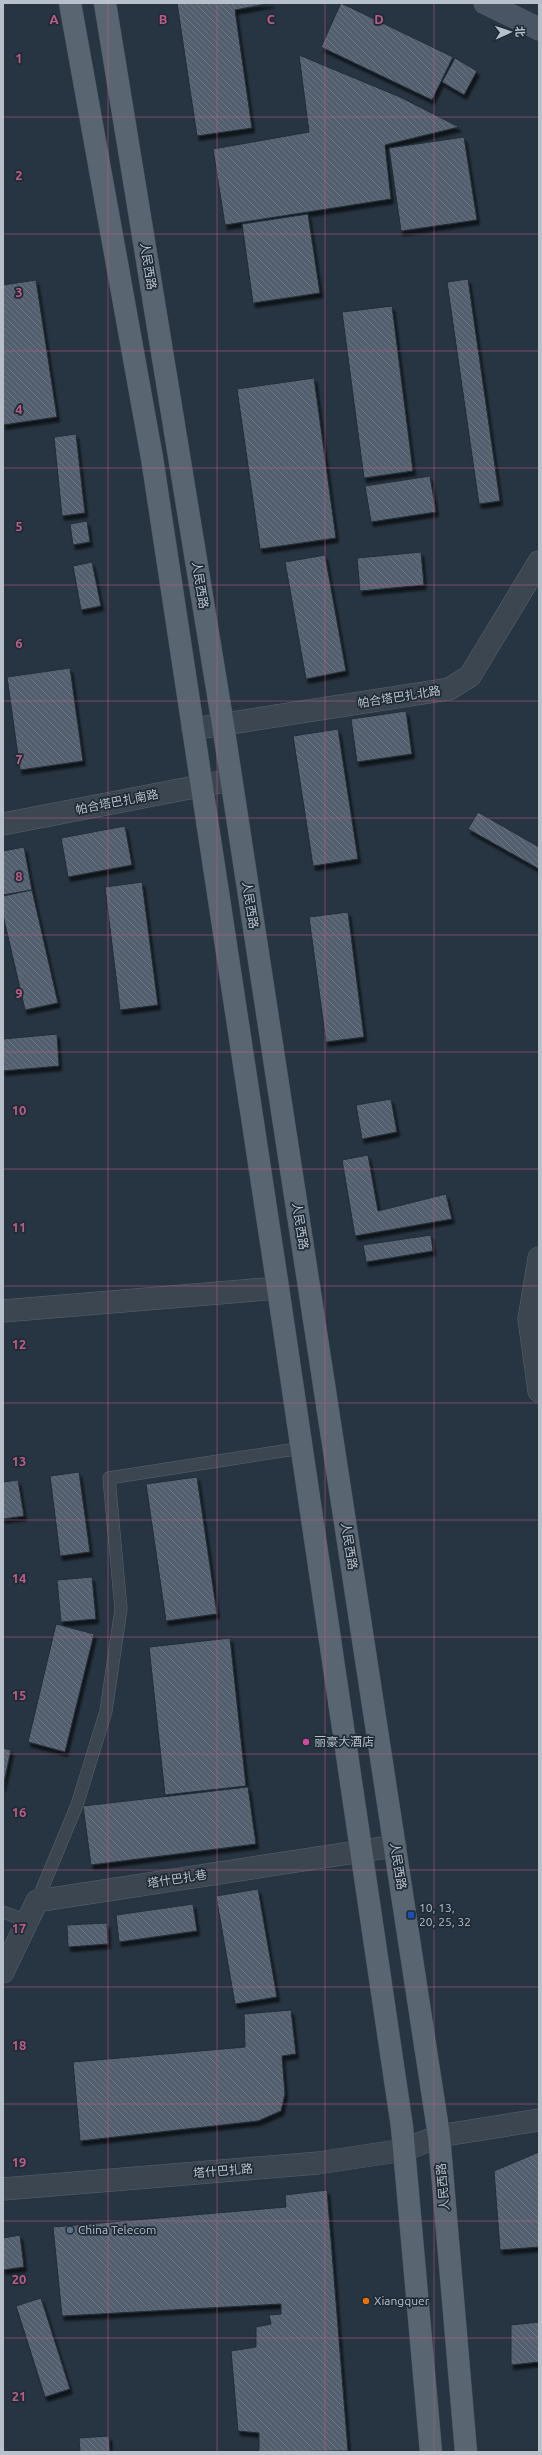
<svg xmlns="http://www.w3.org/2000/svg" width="542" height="2455" font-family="Ubuntu,'Noto Sans SC',sans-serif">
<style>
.building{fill:url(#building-back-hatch);stroke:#222d38;filter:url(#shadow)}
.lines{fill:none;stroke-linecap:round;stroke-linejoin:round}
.lane-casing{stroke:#59646e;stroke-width:13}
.street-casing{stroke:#59646e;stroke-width:23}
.secondary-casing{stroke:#59646e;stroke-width:23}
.primary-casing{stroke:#454f5a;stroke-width:23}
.lane{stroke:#3b4651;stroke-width:12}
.street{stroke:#3b4651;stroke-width:22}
.secondary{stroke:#495563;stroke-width:22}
.primary{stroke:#596570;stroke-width:22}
.grid{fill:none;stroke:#be5c88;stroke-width:1;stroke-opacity:0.55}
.hotel-dot{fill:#d1479c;stroke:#1f2b36;stroke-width:1.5}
.transit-dot{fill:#1a4fb4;stroke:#1f2b36;stroke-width:1.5}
.service-dot{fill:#5c6f8a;stroke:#1f2b36;stroke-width:1.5}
.food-dot{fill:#e8710a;stroke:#1f2b36;stroke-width:1.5}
.labels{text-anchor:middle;stroke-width:3.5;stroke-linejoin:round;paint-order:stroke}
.street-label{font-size:12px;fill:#b8c1cb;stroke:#1f2b36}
.poi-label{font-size:12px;fill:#b8c1cb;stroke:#1f2b36;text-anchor:start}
.grid-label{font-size:13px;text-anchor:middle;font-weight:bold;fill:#be5c88;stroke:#1f2b36;stroke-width:3.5;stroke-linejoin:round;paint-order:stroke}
</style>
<defs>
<pattern id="building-back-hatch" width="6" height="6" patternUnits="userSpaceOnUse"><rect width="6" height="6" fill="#525f6e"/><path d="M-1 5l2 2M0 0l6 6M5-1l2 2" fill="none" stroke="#697481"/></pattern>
<filter id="shadow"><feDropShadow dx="2.5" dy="4.5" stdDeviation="1" flood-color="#0009"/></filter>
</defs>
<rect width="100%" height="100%" fill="#273441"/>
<g class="building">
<path d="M177,3H272L235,10L252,128L197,136Z"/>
<path d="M341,3L453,57L432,100L321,47Z"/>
<path d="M299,55L400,97L459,127L385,145L391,199L225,225L213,149L309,132Z"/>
<path d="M455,58L477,71L464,95L442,82Z"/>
<path d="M464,137L477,220L401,231L389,148Z"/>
<path d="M308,214L320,293L253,303L242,224Z"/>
<path d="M468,279L500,501L479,504L447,282Z"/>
<path d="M36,280L57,417L3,425V285Z"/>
<path d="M392,306L413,471L364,478L342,312Z"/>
<path d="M314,378L336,538L260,549L237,389Z"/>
<path d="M76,434L85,513L62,516L54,437Z"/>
<path d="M430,476L436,512L371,522L365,486Z"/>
<path d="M87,521L90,542L73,545L70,524Z"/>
<path d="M421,552L424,585L360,591L357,558Z"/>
<path d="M325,555L346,671L306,679L285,562Z"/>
<path d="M92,562L101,606L81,610L73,566Z"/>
<path d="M70,668L83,761L20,770L7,677Z"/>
<path d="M406,711L412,754L357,762L351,719Z"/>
<path d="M338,729L358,859L313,866L293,736Z"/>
<path d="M478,812L539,847V869L468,829Z"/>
<path d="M125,826L132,865L68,877L61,838Z"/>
<path d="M24,847L32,890L3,895V851Z"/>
<path d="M142,882L158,1005L120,1010L105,887Z"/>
<path d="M32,890L58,1003L25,1010L3,915V896Z"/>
<path d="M348,912L364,1037L326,1042L309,917Z"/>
<path d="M57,1034L59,1066L3,1071V1039Z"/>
<path d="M391,1099L397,1132L362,1139L356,1105Z"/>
<path d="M368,1155L378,1211L446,1194L452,1219L355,1236L342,1160Z"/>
<path d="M431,1235L433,1251L366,1262L363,1245Z"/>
<path d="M79,1472L90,1552L60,1556L50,1476Z"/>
<path d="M197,1477L217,1614L166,1621L146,1484Z"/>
<path d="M18,1480L24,1516L3,1519V1482Z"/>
<path d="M92,1577L96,1619L61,1622L57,1580Z"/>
<path d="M56,1624L94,1634L65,1752L28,1742Z"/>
<path d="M230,1638L246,1786L165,1795L149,1647Z"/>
<path d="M3,1748L11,1750L3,1787Z"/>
<path d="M248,1787L256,1844L91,1865L83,1806Z"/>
<path d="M258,1889L277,1997L235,2004L216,1896Z"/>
<path d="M193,1904L197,1931L119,1942L116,1915Z"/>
<path d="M107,1923L108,1944L68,1947L67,1925Z"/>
<path d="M291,2010L296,2054L282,2056L285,2094L281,2111L258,2121L80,2141L73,2062L245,2047L244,2014Z"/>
<path d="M539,2152V2247L500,2250L494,2171Z"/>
<path d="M327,2190L348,2451L259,2452V2433L238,2431L231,2351L256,2347V2327L271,2324L269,2315L281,2314V2304L62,2316L53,2227L286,2207L285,2195Z"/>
<path d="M20,2235L24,2267L3,2270V2238Z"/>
<path d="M41,2298L70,2389L45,2397L16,2306Z"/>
<path d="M539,2322V2362L511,2365V2325Z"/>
<path d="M109,2436L110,2452H80L79,2438Z"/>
</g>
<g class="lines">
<defs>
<g id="lane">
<path d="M37,1901L77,1805L106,1711L121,1609L109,1478L302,1448"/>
<path d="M3,1912L27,1921"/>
</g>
<g id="street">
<path d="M193,729L449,689L470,676L539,562"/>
<path d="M3,824L231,780"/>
<path d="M539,1258L529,1319L539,1391"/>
<path d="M3,1311L278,1288"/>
<path d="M3,1972L37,1901L395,1846"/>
<path d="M3,2189L318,2163L404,2150L439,2136L539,2120"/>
</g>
<path id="secondary" d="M485,3L539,29"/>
<g id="primary">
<path d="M70,3L152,458L278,1288L402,2127L431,2452"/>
<path d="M105,3L223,725L439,2136L466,2452"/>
</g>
</defs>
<use href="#lane" class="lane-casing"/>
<use href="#street" class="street-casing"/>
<use href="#secondary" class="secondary-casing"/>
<use href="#primary" class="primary-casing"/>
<use href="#lane" class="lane"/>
<use href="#street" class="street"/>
<use href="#secondary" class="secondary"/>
<use href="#primary" class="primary"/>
</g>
<path class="grid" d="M108,3V2452M217,3V2452M325,3V2452M434,3V2452M3,117H539M3,234H539M3,351H539M3,468H539M3,585H539M3,701H539M3,818H539M3,935H539M3,1052H539M3,1169H539M3,1286H539M3,1403H539M3,1520H539M3,1637H539M3,1754H539M3,1870H539M3,1987H539M3,2104H539M3,2221H539M3,2338H539"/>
<circle class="hotel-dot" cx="306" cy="1742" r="4"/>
<rect class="transit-dot" x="407" y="1911" width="8" height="8" rx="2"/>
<circle class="service-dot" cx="70" cy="2230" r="4"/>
<circle class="food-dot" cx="366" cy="2301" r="4"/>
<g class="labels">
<g class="street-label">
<text transform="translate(148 266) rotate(81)" y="4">人民西路</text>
<text transform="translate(200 585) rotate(81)" y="4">人民西路</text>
<text transform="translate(399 697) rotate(-9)" y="4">帕合塔巴扎北路</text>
<text transform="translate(117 802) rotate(-11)" y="4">帕合塔巴扎南路</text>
<text transform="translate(250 905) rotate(81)" y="4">人民西路</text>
<text transform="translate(300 1226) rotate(81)" y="4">人民西路</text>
<text transform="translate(349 1546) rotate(81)" y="4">人民西路</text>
<text transform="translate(398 1866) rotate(81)" y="4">人民西路</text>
<text transform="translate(177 1879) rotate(-9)" y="4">塔什巴扎巷</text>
<text transform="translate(223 2171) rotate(-5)" y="4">塔什巴扎路</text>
<text transform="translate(443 2187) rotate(-95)" y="4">人民西路</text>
</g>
<g class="poi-label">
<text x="314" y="1746">丽豪大酒店</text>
<text x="419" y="1912">10, 13,<tspan x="419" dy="14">20, 25, 32</tspan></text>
<text x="78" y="2234">China Telecom</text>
<text x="374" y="2305">Xiangquer</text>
</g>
</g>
<g class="grid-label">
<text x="54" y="24">A</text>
<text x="163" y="24">B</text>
<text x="271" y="24">C</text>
<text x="379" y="24">D</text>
<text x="19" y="63">1</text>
<text x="19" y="180">2</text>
<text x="19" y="297">3</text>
<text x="19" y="414">4</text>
<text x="19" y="531">5</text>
<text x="19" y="648">6</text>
<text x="19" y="764">7</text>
<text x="19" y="881">8</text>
<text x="19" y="998">9</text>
<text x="19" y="1115">10</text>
<text x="19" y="1232">11</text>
<text x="19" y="1349">12</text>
<text x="19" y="1466">13</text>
<text x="19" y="1583">14</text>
<text x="19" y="1700">15</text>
<text x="19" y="1817">16</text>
<text x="19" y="1933">17</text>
<text x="19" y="2050">18</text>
<text x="19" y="2167">19</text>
<text x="19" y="2284">20</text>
<text x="19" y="2401">21</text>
</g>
<rect width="542" height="2455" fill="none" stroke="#b8c1cb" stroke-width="8"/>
<g transform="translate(510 32) rotate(87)" stroke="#1f2b36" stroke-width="3" paint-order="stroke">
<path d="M0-3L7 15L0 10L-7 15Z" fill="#b8c1cb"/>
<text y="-6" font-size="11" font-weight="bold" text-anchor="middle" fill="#b8c1cb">北</text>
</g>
</svg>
